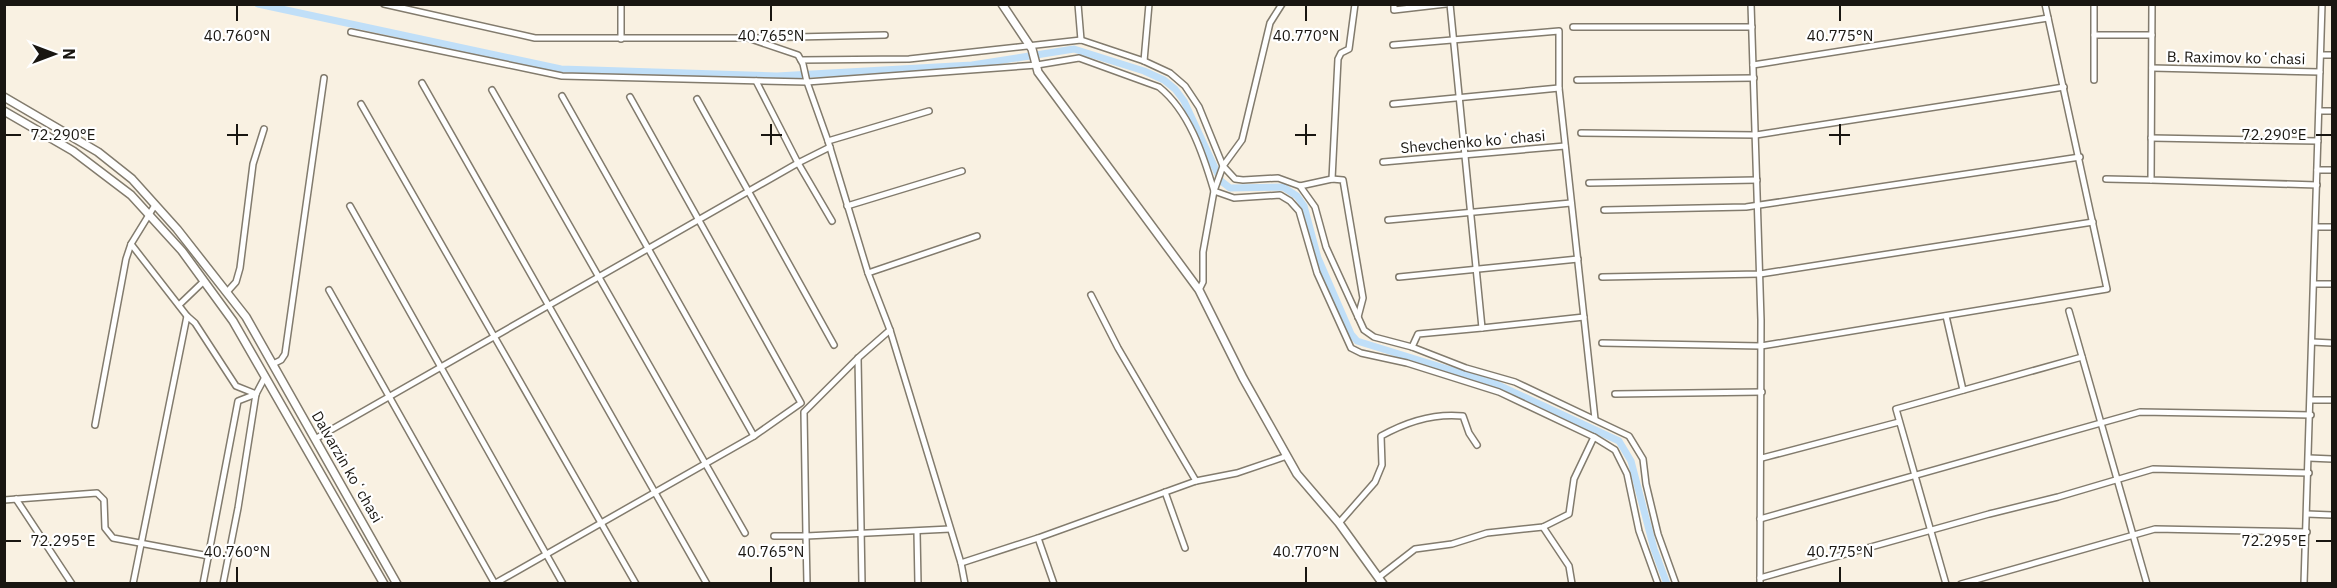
<svg xmlns="http://www.w3.org/2000/svg" width="2337" height="588" font-family="'IBM Plex Sans',sans-serif">
<style>
.lines{fill:none;stroke-linecap:round;stroke-linejoin:round}
.canal{stroke:#c0dff8;stroke-width:7}
.street-casing{stroke:#827b6d;stroke-width:8}
.secondary-casing{stroke:#827b6d;stroke-width:10}
.street{stroke:#fff;stroke-width:5}
.secondary{stroke:#fff;stroke-width:7}
.ticks{fill:none;stroke:#191611;stroke-width:2}
.labels{text-anchor:middle;stroke-width:4.5;stroke-linejoin:round;paint-order:stroke}
.street-label{font-size:15px;fill:#191611;stroke:#fff}
.ticks-label{font-size:15px;text-anchor:middle;fill:#191611;stroke:#fff;stroke-width:4.5;stroke-linejoin:round;paint-order:stroke}
</style>
<rect width="100%" height="100%" fill="#f9f1e2"/>
<g class="lines">
<path class="canal" d="M258,4L561,69L777,76L972,65L1074,49L1144,71L1164,80L1175,89L1184,101L1221,181L1230,188L1283,187L1297,196L1304,206L1318,258L1351,334L1357,341L1496,384L1619,441L1631,461L1654,549L1667,584"/>
<defs>
<g id="street">
<path d="M384,4L535,38H748L798,55L803,64L807,82L828,141L868,273L890,330L961,563L965,584"/>
<path d="M621,4V39"/>
<path d="M1078,4L1081,40"/>
<path d="M1394,4V10L1446,4"/>
<path d="M1450,4L1482,328L1584,317"/>
<path d="M1751,4L1761,320L1760,584"/>
<path d="M2152,4L2151,180L2317,185"/>
<path d="M1573,27H1752"/>
<path d="M351,32L562,76L807,82L1037,65L1079,58L1159,87C1189,111 1203,154 1214,191L1234,198L1280,195L1290,201L1299,211L1317,273L1351,348L1361,353L1407,363L1499,392L1594,437"/>
<path d="M2094,35H2152"/>
<path d="M752,38L885,35"/>
<path d="M1393,45L1559,31V88L1595,419"/>
<path d="M2321,55H2332"/>
<path d="M801,60L909,59L1081,40L1144,61L1170,73L1185,86L1199,107L1223,166L1235,179L1243,180L1278,178L1300,186L1332,179L1343,180L1363,298L1358,317"/>
<path d="M1144,61L1149,4"/>
<path d="M1753,65L2048,18"/>
<path d="M2152,68L2320,72"/>
<path d="M1577,80L1754,78"/>
<path d="M2094,80V4"/>
<path d="M756,81L798,163L832,221"/>
<path d="M422,83L707,584"/>
<path d="M492,90L745,533"/>
<path d="M562,96L754,436"/>
<path d="M697,99L834,345"/>
<path d="M361,104L636,584"/>
<path d="M1393,104L1559,88"/>
<path d="M2319,111H2332"/>
<path d="M1581,133L1756,135L2064,87"/>
<path d="M2151,138L2318,141"/>
<path d="M828,141L929,111"/>
<path d="M1383,162L1565,146"/>
<path d="M2317,170H2332"/>
<path d="M1332,179L1338,59L1341,53L1349,49L1355,4"/>
<path d="M2106,179L2151,180"/>
<path d="M1589,183L1757,180"/>
<path d="M1300,186L1315,207L1326,247L1364,330L1374,337L1412,347"/>
<path d="M155,205L131,244L187,316"/>
<path d="M350,206L563,584"/>
<path d="M847,206L962,171"/>
<path d="M1604,210L1746,207L2080,157"/>
<path d="M1388,220L1571,203"/>
<path d="M2316,227H2332"/>
<path d="M868,273L977,236"/>
<path d="M1399,277L1578,259"/>
<path d="M1602,277L1760,274L2093,222"/>
<path d="M2314,284H2332"/>
<path d="M329,290L495,584"/>
<path d="M1199,290L1203,282V252L1214,191L1223,166L1242,140L1270,23L1282,4"/>
<path d="M227,292L236,282L240,268L253,164L264,129"/>
<path d="M1091,295L1118,348L1196,481"/>
<path d="M179,305L204,281"/>
<path d="M2069,311L2147,584"/>
<path d="M1946,316L1963,390"/>
<path d="M1482,328L1418,334L1412,347L1466,368L1515,382L1629,436L1643,459L1646,484L1658,534L1676,584"/>
<path d="M890,330L858,358L804,412L806,536L950,529"/>
<path d="M2312,342L2332,343"/>
<path d="M1602,343L1761,346L2107,289L2045,4"/>
<path d="M858,358L862,584"/>
<path d="M273,364L281,360L285,354L324,78"/>
<path d="M1615,394L1762,392"/>
<path d="M2311,400H2332"/>
<path d="M95,425L126,259L131,244"/>
<path d="M315,439L798,163L830,147"/>
<path d="M1762,458L1899,422"/>
<path d="M2309,458L2332,459"/>
<path d="M1165,492L1185,548"/>
<path d="M16,499L72,584"/>
<path d="M4,500L97,493L104,500L105,528L113,538L209,556"/>
<path d="M2307,514L2332,515"/>
<path d="M1760,519L2140,412L2311,415"/>
<path d="M1339,523L1375,482L1382,465L1381,436C1406,422 1434,413 1463,416L1469,433L1477,445"/>
<path d="M1543,527L1569,566L1572,584"/>
<path d="M917,532L918,584"/>
<path d="M774,536H806L807,584"/>
<path d="M1038,538L1054,584"/>
<path d="M961,563L1038,538L1196,481L1237,473L1287,456"/>
<path d="M1379,577L1415,549L1452,544L1487,533L1543,527L1569,514L1574,479L1594,437L1615,450L1627,474L1639,531L1658,584"/>
<path d="M1760,578L1989,514L2058,497L2153,469L2309,473"/>
<path d="M133,584L187,316L195,323L236,386L256,394"/>
<path d="M203,584L238,401L256,394"/>
<path d="M223,584L238,508L256,394L265,377"/>
<path d="M494,584L754,436L801,403L630,97"/>
<path d="M1946,584L1896,409L2082,357"/>
<path d="M1961,584L2155,529L2307,532"/>
<path d="M2304,584L2322,4"/>
</g>
<g id="secondary">
<path d="M1002,4L1032,49L1038,72L1199,290L1243,378L1297,474L1339,523L1383,584"/>
<path d="M4,97L98,152L132,179L177,229L246,317L397,584"/>
<path d="M4,111L73,151L131,195L182,251L233,321L384,584"/>
</g>
</defs>
<use href="#street" class="street-casing"/>
<use href="#secondary" class="secondary-casing"/>
<use href="#street" class="street"/>
<use href="#secondary" class="secondary"/>
</g>
<path class="ticks" d="M237,6V21M771,6V21M1306,6V21M1840,6V21M237,124V145M771,124V145M1306,124V145M1840,124V145M6,135H21M227,135H248M761,135H782M1295,135H1316M1829,135H1850M2316,135H2331M6,541H21M2316,541H2331M237,567V582M771,567V582M1306,567V582M1840,567V582"/>
<g class="labels">
<g class="street-label">
<text transform="translate(2236 58) rotate(1)" y="5">B. Raximov koʻchasi</text>
<text transform="translate(1473 142) rotate(-5)" y="5">Shevchenko koʻchasi</text>
<text transform="translate(347 467) rotate(60)" y="5">Dalvarzin koʻchasi</text>
</g>
</g>
<g class="ticks-label">
<text x="237" y="41">40.760°N</text>
<text x="771" y="41">40.765°N</text>
<text x="1306" y="41">40.770°N</text>
<text x="1840" y="41">40.775°N</text>
<text x="2274" y="140">72.290°E</text>
<text x="63" y="140">72.290°E</text>
<text x="2274" y="546">72.295°E</text>
<text x="63" y="546">72.295°E</text>
<text x="237" y="557">40.760°N</text>
<text x="771" y="557">40.765°N</text>
<text x="1306" y="557">40.770°N</text>
<text x="1840" y="557">40.775°N</text>
</g>
<rect width="2337" height="588" fill="none" stroke="#191611" stroke-width="12"/>
<g transform="translate(54 54) rotate(90)" stroke="#ffffff" stroke-width="4.5" paint-order="stroke">
<path d="M0-4.5L10 22L0 15L-10 22Z" fill="#191611"/>
<text y="-9" font-size="16" font-weight="bold" text-anchor="middle" fill="#191611">N</text>
</g>
</svg>
